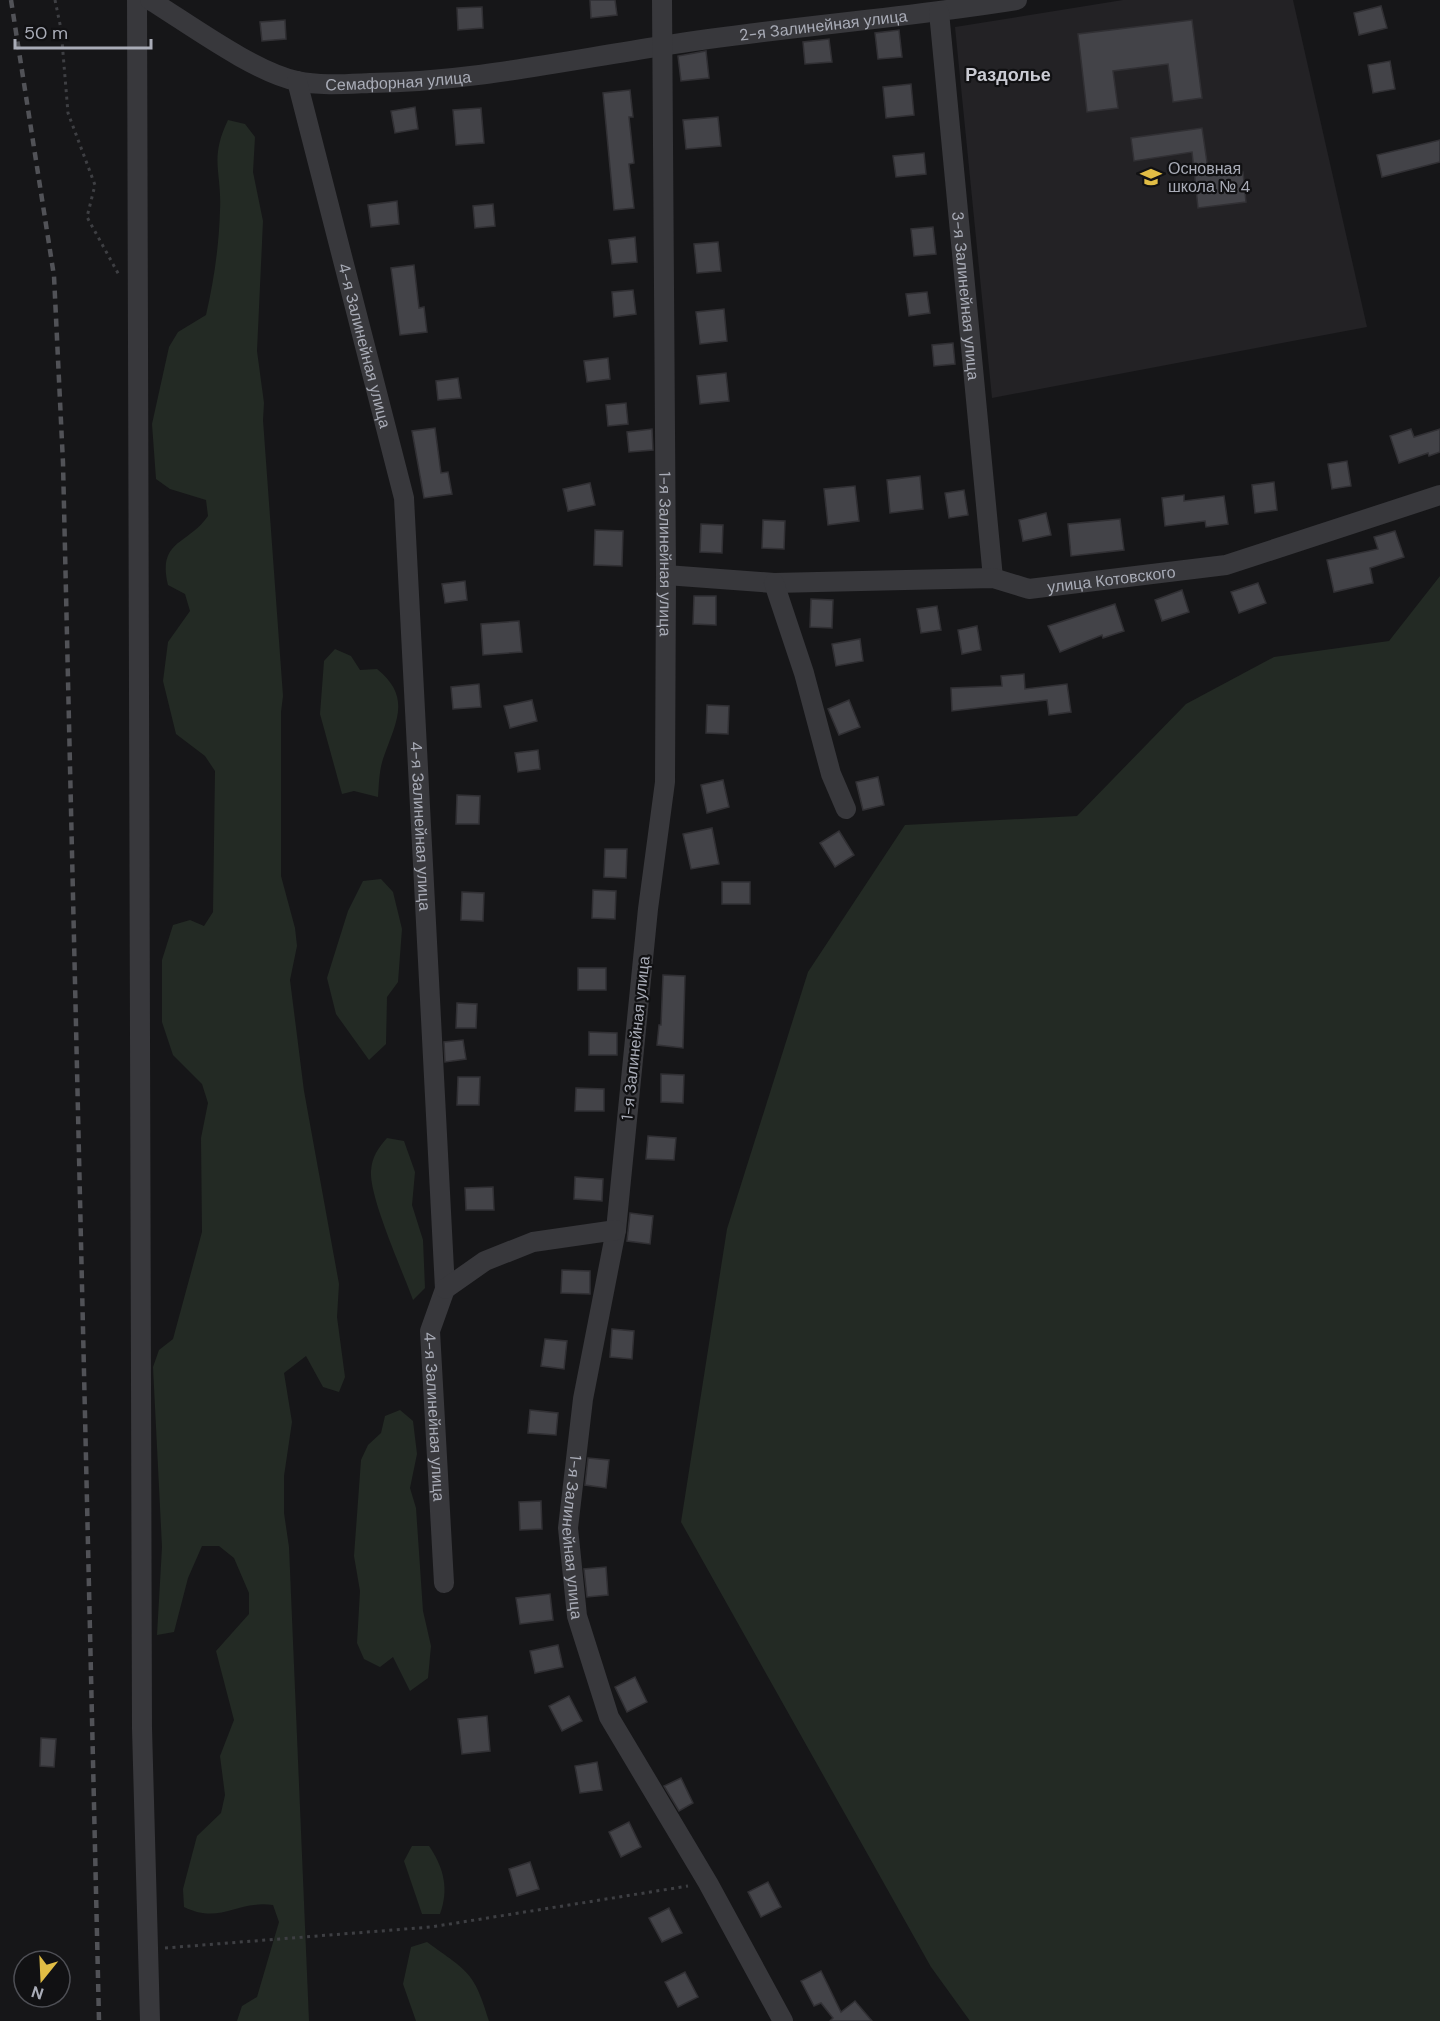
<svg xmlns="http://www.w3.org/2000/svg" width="1440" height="2021" font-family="'DM Sans',sans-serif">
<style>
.built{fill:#232225}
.green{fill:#232a24}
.building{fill:#434348;stroke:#313034;stroke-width:1.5}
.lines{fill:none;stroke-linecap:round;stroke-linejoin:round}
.path{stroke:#3e3f43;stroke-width:3;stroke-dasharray:3 4.5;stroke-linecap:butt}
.minor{stroke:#38383c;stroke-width:20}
.rail{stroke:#515257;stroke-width:4.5;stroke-dasharray:8 6;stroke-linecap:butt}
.labels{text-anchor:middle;stroke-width:4.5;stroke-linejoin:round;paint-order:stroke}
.street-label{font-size:16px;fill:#a9acb7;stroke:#111113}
.poi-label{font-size:16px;fill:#a9acb7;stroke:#111113;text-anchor:start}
.neighbourhood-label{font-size:18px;font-weight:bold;fill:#cacbd3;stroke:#111113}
</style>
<rect width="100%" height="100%" fill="#161618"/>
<path class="built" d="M1123,0H1293L1367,327L992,398L955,27Z"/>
<g class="green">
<path d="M228,120L245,124L255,137L253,172L263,221L257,351L264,403L263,420L283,696L281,712V876L295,928L297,946L290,980L304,1091L339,1284L337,1317L345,1377L339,1392L323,1387L306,1356L284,1373L292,1422L284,1476V1513L289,1547L309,2021H237L242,2006L257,1997L279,1922L273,1905C236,1900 221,1925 184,1907L183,1889L197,1836L221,1813L225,1795L220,1756L234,1720L216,1651L249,1614V1593L234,1558L219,1546H202L188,1578L174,1632L157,1635L162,1547L153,1367L159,1350L173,1339L202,1232L201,1138L208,1103L202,1084L173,1055L162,1022V960L173,925L190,920L204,926L213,912L215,771L205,756L176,734L163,681L168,642L190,611L185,594L168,585C157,540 188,545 208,516L206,500L170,489L156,479L152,424L169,347L178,332L206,315C214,280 219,246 220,210C222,172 209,159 228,120Z"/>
<path d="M1440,576V2021H970L931,1967L681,1522L727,1229L808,972L905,825L1077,816L1186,704L1274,657L1389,641Z"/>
<path d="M335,649L351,656L360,670L377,669C413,698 395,723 383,759C379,771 379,785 378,797L354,791L342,794L320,714L324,661Z"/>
<path d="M381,879L393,892L402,929L398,982L387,997L386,1044L369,1060L336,1014L327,978L348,911L363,881Z"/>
<path d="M387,1138L404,1141L415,1172L412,1205L423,1240L425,1288L413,1300C403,1272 369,1197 371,1171C372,1157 378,1148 387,1138Z"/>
<path d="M400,1410L413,1421L417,1454L410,1488L416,1508L423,1611L431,1646L428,1678L410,1691L393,1657L380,1667L364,1659L357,1643L360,1591L354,1556L361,1460L368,1445L381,1433L385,1416Z"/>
<path d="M412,1846H429C444,1868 449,1889 440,1914H422L404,1861Z"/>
<path d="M427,1942C468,1972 474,1971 489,2021H416L403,1984L411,1947Z"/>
</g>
<g class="building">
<path d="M590,0H615L617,15L591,18Z"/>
<path d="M1381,6L1387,28L1359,35L1354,13Z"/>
<path d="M482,7L483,28L458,30L457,8Z"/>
<path d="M285,20L286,39L262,41L260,22Z"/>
<path d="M1192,20L1202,98L1173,102L1168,64L1113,71L1118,108L1087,112L1078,34Z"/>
<path d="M899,30L902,57L878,59L875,33Z"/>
<path d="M829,39L832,62L805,64L803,42Z"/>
<path d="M706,51L709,78L681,81L678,56Z"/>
<path d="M1390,61L1395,89L1373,93L1368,65Z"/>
<path d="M911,84L914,115L886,118L883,87Z"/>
<path d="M630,90L633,117H629L634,163L629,164L634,208L614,210L603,93Z"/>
<path d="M415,107L418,129L395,133L391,111Z"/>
<path d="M481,108L484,143L456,145L453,110Z"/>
<path d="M718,117L721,146L686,149L683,120Z"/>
<path d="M1202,128L1209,176L1243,172L1246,202L1198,208L1192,152L1134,161L1131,138Z"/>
<path d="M1440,140V162L1382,177L1377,155Z"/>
<path d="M924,153L926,174L896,177L893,156Z"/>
<path d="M397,201L399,224L371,227L368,205Z"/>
<path d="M493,204L495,226L475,228L473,206Z"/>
<path d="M933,227L936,254L914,256L911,229Z"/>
<path d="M635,237L637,262L612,264L609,240Z"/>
<path d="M718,242L721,271L697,273L694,244Z"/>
<path d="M414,265L419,308L424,307L427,332L400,335L391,268Z"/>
<path d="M633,290L636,314L614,317L612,292Z"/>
<path d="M927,292L930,313L909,316L906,294Z"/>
<path d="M724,309L727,341L700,344L696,312Z"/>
<path d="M953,343L955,364L934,366L932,345Z"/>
<path d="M608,358L610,379L587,382L584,361Z"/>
<path d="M726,373L729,401L700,404L697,376Z"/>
<path d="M458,378L461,398L438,400L436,381Z"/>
<path d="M626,403L628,424L608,426L606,405Z"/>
<path d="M435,428L441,473L448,472L452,494L424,498L412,431Z"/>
<path d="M652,429L653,450L629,452L627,432Z"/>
<path d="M1411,429L1414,437L1440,429V452L1429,456L1428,453L1399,463L1390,436Z"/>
<path d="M1347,461L1351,486L1332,489L1328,464Z"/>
<path d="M920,476L923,509L890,513L887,480Z"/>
<path d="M1274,482L1277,510L1255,513L1252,485Z"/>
<path d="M590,483L595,505L568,511L563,489Z"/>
<path d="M855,486L859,521L828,525L824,489Z"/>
<path d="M964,490L968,515L949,518L945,493Z"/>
<path d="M1184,495V501L1224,496L1228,524L1206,527L1205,521L1165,526L1162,498Z"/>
<path d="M1046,513L1051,535L1023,541L1019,520Z"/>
<path d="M1120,519L1124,550L1071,556L1068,524Z"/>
<path d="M763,520L785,521L784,549L762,548Z"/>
<path d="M701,524L723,525L722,553L700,552Z"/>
<path d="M595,530L623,531L622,566L594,565Z"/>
<path d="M1395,531L1404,557L1370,568L1373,583L1334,592L1327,560L1378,549L1374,537Z"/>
<path d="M465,581L467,600L445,603L442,584Z"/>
<path d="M1258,583L1266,603L1239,613L1231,592Z"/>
<path d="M1182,590L1189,612L1162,621L1155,600Z"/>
<path d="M694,596H716V625L693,624Z"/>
<path d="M811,599L833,600L832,628L810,627Z"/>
<path d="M1115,604L1124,631L1103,638L1102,635L1060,652L1048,626Z"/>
<path d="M937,606L941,630L921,633L917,609Z"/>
<path d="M519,621L522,652L483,655L481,624Z"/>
<path d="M977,626L981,650L962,654L958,630Z"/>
<path d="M860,639L863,661L836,666L832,644Z"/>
<path d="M1024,674L1025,689L1067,684L1071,712L1049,715L1047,700L952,711L951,688L1002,686L1001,676Z"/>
<path d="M479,684L481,707L453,709L451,687Z"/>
<path d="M532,700L537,721L510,728L504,706Z"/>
<path d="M849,700L860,727L839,735L828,709Z"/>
<path d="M707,705L729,706L728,734L706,733Z"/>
<path d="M538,750L540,769L518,772L515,753Z"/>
<path d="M878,777L884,805L863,810L856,782Z"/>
<path d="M723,780L729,807L707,813L701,785Z"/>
<path d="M457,795L480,796L479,824H456Z"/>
<path d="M712,828L719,864L691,869L683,834Z"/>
<path d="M839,831L854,855L835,867L820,843Z"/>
<path d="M605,849H627L626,878L604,877Z"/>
<rect x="722" y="882" width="28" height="22"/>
<path d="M593,890L616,891L615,919L592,918Z"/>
<path d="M462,892L484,893L483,921L461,920Z"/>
<rect x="578" y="968" width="28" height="22"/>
<path d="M663,975L685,976L683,1048L657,1045L659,1025H661Z"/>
<path d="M457,1003L477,1004L476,1028H456Z"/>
<path d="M589,1032L617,1033V1055H589Z"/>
<path d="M463,1040L466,1059L445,1062L444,1042Z"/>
<path d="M661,1074L684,1075L683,1103L661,1102Z"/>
<path d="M458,1077H480L479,1105H457Z"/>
<path d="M576,1088L604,1089V1111H575Z"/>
<path d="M648,1136L676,1138L674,1160L646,1159Z"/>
<path d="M575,1177L603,1179L602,1201L574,1199Z"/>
<path d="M493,1187L494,1210H466L465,1188Z"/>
<path d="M630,1213L653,1216L650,1244L627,1241Z"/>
<path d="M562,1270L590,1271V1294L561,1293Z"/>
<path d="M612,1329L634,1331L632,1359L610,1357Z"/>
<path d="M545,1339L567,1341L564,1369L541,1366Z"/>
<path d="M530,1410L558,1413L556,1435L528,1433Z"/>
<path d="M588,1458L609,1460L606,1488L585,1485Z"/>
<path d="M541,1501L542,1529L520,1530L519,1502Z"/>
<path d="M606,1567L608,1595L587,1597L584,1569Z"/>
<path d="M550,1594L553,1620L520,1624L516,1598Z"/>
<path d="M558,1645L563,1667L535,1673L530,1651Z"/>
<path d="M635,1677L647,1702L627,1712L615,1687Z"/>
<path d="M569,1696L582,1721L562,1731L549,1706Z"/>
<path d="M487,1716L490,1751L462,1754L458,1719Z"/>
<path d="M41,1738L56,1739L54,1767L40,1766Z"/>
<path d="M597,1762L602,1790L580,1793L575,1766Z"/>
<path d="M681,1778L693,1803L679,1811L664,1786Z"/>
<path d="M629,1822L641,1847L621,1857L609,1832Z"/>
<path d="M530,1862L539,1889L517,1896L509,1869Z"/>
<path d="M768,1882L781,1907L761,1917L748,1892Z"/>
<path d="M669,1908L682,1933L662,1942L649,1918Z"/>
<path d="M821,1971L841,2012L855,2001L872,2021H830L833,2018L821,2003L814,2006L801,1981Z"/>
<path d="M685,1972L698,1997L678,2007L665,1982Z"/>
</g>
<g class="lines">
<g class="path">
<path d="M55,0L61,29L68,113L95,185L87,217L119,275"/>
<path d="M165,1948L431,1927L688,1886"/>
</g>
<g class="minor">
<path d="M137,0L142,1728L150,2021"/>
<path id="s1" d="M150,0C189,24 254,72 297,81C320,86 346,84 370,83C469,82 564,61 662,46C780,27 899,19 1017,0"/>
<path id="s2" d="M662,0L666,575L665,782L648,909L616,1230L583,1399L568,1528L577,1616L609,1717L708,1883L783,2021"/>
<path id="s3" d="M939,12L993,578"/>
<path id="s4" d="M297,81L404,498L445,1289L430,1331L444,1583"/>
<path id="s5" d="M666,575L774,583L993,578L1029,589L1226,565L1440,495"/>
<path d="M774,583L804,673L831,774L846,809"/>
<path d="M445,1289L485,1261L533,1242L616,1230"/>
</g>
<path class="rail" d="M11,0L54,276L63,463L99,2021"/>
</g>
<defs>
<symbol id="school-bare" viewBox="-9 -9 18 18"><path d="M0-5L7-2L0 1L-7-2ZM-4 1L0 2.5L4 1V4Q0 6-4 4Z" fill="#e1bd45" stroke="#111113" stroke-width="2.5" paint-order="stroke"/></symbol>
</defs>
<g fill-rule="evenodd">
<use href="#school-bare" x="1136" y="162" width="30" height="30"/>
</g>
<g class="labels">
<g class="street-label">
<text dy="6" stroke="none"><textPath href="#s1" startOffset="699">2-я Залинейная улица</textPath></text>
<text dy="6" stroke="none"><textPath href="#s1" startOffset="270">Семафорная улица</textPath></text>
<text dy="6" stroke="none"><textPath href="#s3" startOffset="285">3-я Залинейная улица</textPath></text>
<text dy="6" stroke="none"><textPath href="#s4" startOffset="273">4-я Залинейная улица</textPath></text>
<text dy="6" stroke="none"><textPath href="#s2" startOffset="554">1-я Залинейная улица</textPath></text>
<text dy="6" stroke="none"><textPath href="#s5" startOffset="448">улица Котовского</textPath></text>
<text dy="6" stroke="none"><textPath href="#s4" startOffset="759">4-я Залинейная улица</textPath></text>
<text transform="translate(635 1038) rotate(-84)" y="6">1-я Залинейная улица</text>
<text dy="6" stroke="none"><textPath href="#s4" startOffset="1353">4-я Залинейная улица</textPath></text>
<text dy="6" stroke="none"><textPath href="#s2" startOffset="1544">1-я Залинейная улица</textPath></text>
</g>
<g class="poi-label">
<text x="1168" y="174">Основная<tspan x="1168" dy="18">школа № 4</tspan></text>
</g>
<g class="neighbourhood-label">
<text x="1008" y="81">Раздолье</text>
</g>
</g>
<g transform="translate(42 1979) rotate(198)"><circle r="28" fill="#111113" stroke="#4e4f55" stroke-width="1.5"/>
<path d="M0-4.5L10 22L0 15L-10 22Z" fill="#e1bd45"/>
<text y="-9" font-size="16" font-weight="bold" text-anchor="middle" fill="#a9acb7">N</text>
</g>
<path d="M15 39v9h136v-9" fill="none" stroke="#a9acb7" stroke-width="3"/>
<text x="24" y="39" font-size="18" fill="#a9acb7" stroke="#111113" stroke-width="4.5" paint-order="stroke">50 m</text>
</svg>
